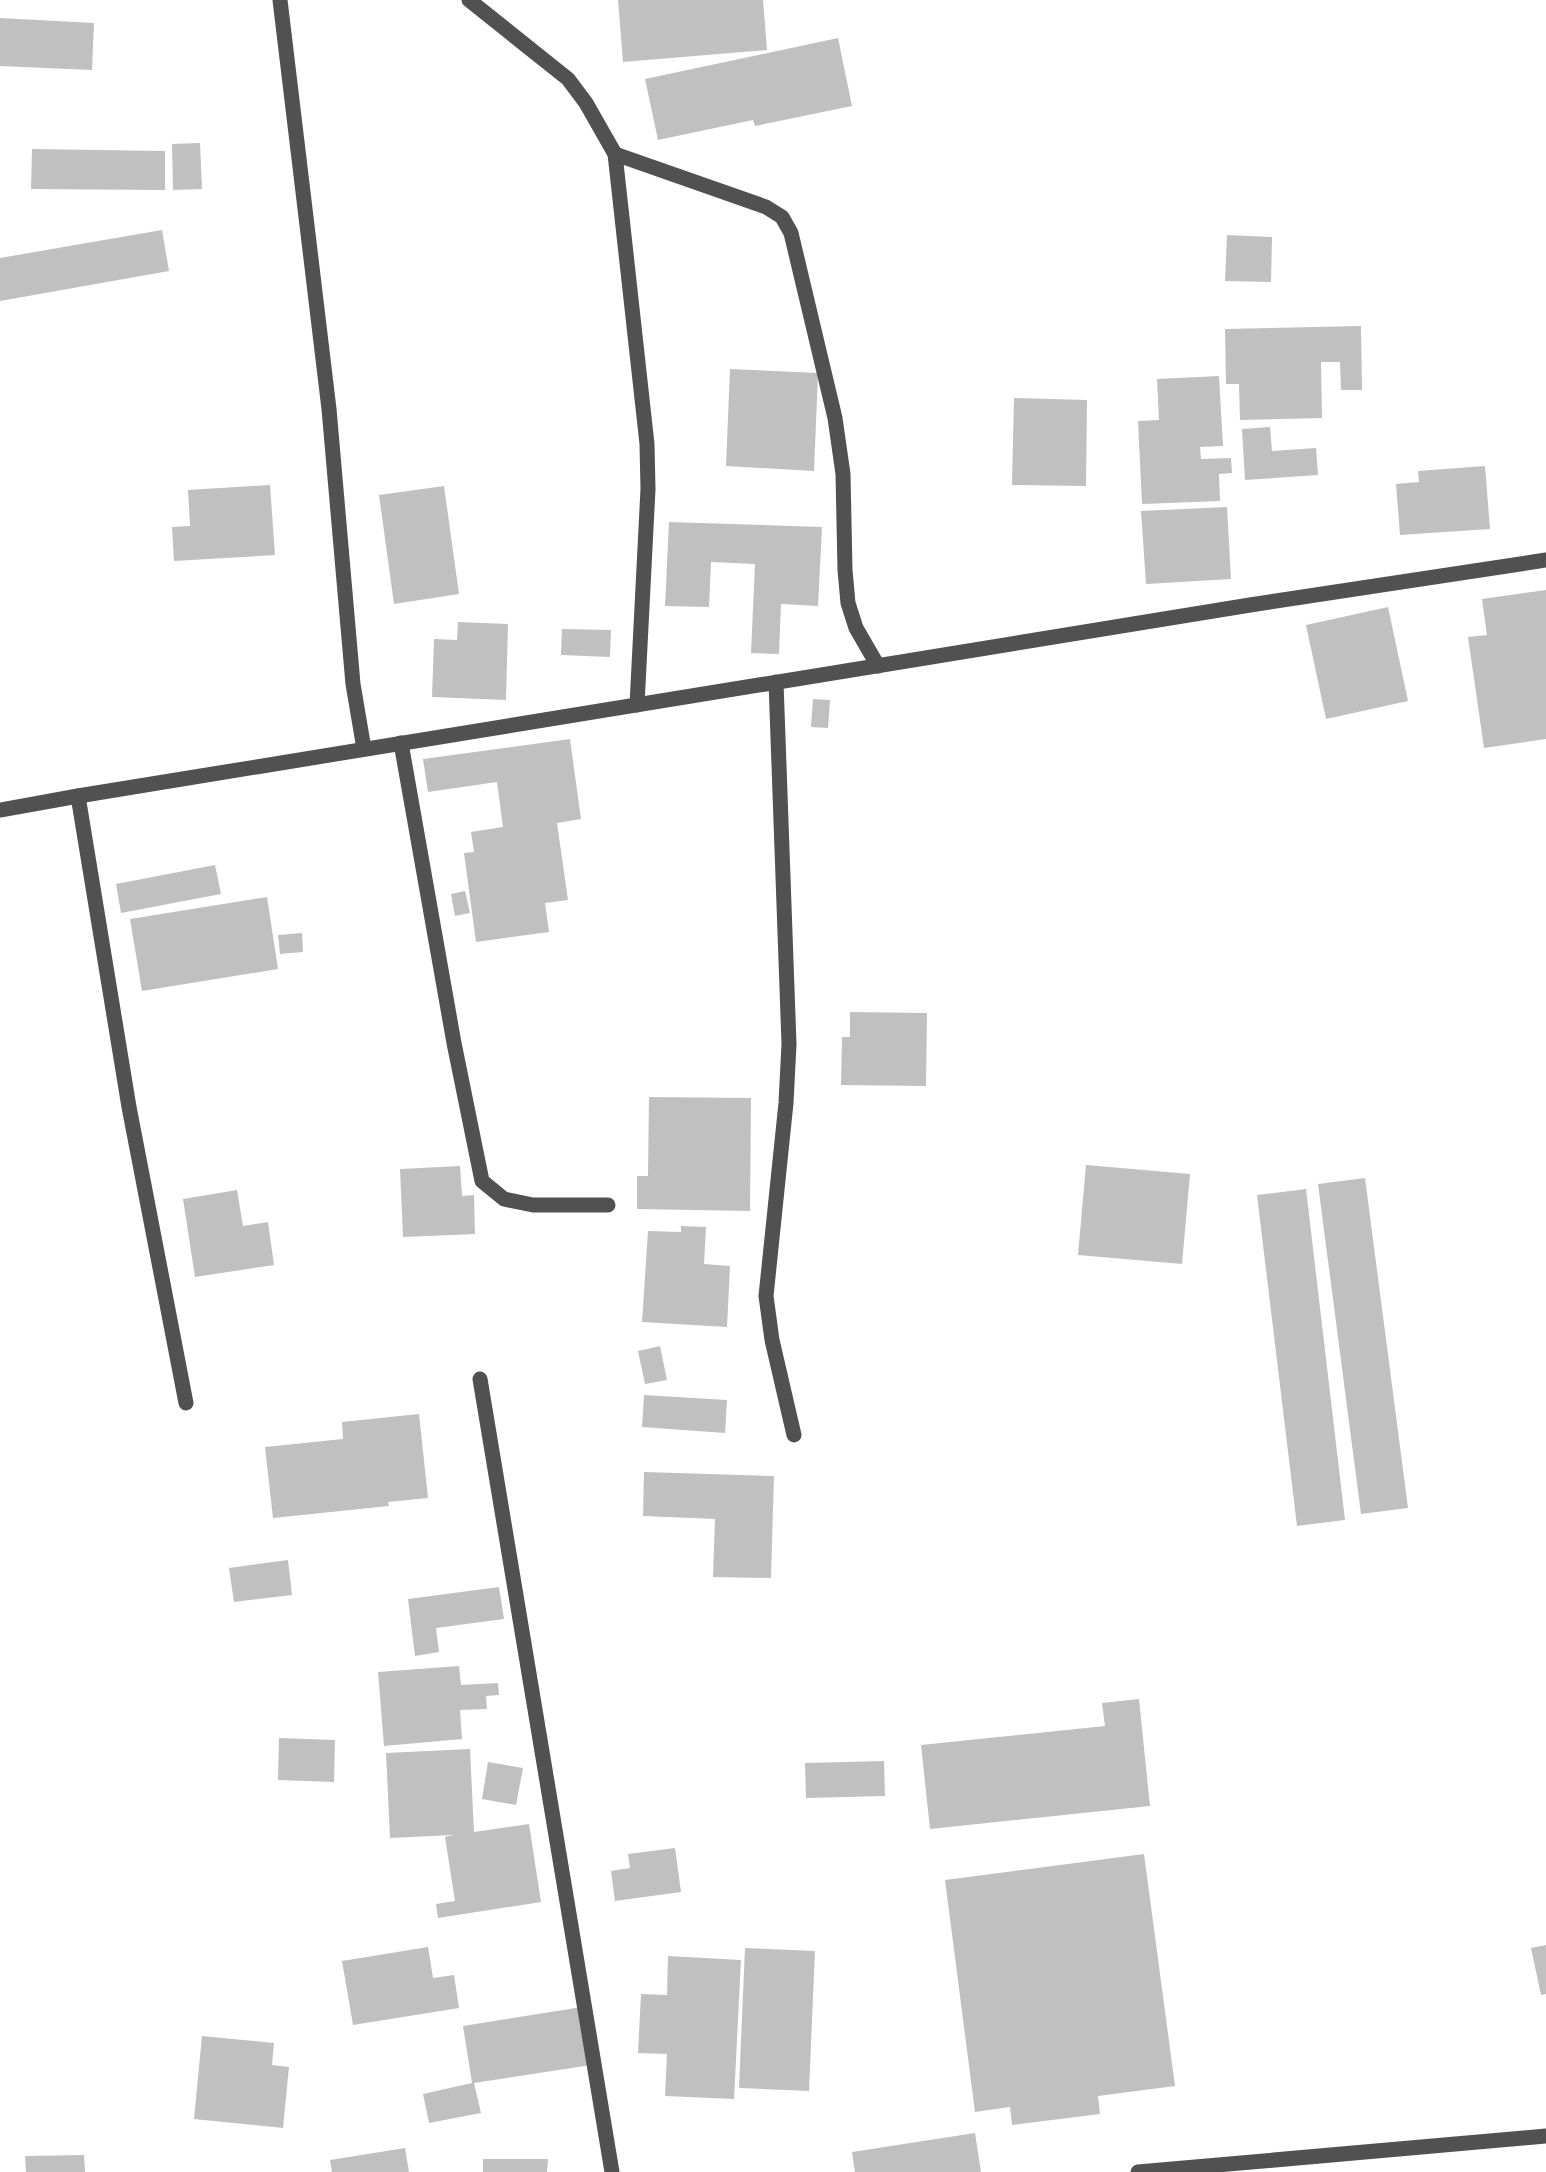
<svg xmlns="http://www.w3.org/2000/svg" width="1546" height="2172" font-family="'Varela Round',sans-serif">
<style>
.building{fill:#c0c0c0}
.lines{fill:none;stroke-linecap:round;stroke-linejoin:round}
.minor{stroke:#515151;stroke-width:15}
</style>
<rect width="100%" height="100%" fill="#fff"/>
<g class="building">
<path d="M618,0H763L767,50L623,62Z"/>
<path d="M0,18L94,23L92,70L0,66Z"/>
<path d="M838,38L852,106L755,126L753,120L658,140L645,79Z"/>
<path d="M200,143L202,189L173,190L172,144Z"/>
<path d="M32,149L165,151V190L31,189Z"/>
<path d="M162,230L169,271L0,301V258Z"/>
<path d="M1227,235L1272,237L1271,282L1225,281Z"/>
<path d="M1361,326L1362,390H1341L1340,362H1321L1322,418L1240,420L1239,384H1226L1225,329Z"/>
<path d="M730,369L818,373L814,471L726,466Z"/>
<path d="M1219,376L1223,446L1200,447L1201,459L1231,458L1232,473L1219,474L1220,501L1142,504L1138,421L1159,420L1157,379Z"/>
<path d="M1014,398L1087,400L1086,486L1012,485Z"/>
<path d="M1270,427L1272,451L1316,448L1318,475L1245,480L1242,429Z"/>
<path d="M1485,466L1490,529L1400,535L1396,484L1419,482L1418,471Z"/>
<path d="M270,485L275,555L174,561L172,527L190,526L188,490Z"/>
<path d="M444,486L459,594L394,604L379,495Z"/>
<path d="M1227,507L1231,579L1146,584L1141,511Z"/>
<path d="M669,522L822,527L818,606L781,604L779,654L751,653L755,564L711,562L709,607L665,606Z"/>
<path d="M1546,590V739L1484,748L1468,637L1487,635L1482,599Z"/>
<path d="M1388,607L1408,701L1326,719L1306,625Z"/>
<path d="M458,622L508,624L506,700L432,697L434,639L457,640Z"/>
<path d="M562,629L611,630L610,657L561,655Z"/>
<path d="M813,699L830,700L828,728L811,727Z"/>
<path d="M570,739L581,819L557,823L568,900L545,903L549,932L476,942L464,853L474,852L471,832L503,827L497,782L428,792L423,759Z"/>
<path d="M215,865L221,894L121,913L116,884Z"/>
<path d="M465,891L470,913L455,916L451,894Z"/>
<path d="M267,897L278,969L142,991L130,919Z"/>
<path d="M302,933L303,952L280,954L278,935Z"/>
<path d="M850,1012L927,1013L926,1086L841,1085L842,1037H850Z"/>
<path d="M649,1097L751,1098L750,1211L637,1209V1176H648Z"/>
<path d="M1086,1165L1190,1174L1182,1264L1078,1255Z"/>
<path d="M460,1166L462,1196L474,1195L475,1234L403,1237L400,1169Z"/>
<path d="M1365,1178L1408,1508L1361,1514L1318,1184Z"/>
<path d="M1306,1189L1345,1520L1297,1526L1257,1195Z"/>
<path d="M237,1190L243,1226L268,1222L274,1265L195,1277L183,1199Z"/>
<path d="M681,1226L706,1227L704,1264L730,1266L727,1327L642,1322L648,1231L681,1232Z"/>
<path d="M660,1346L667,1380L645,1384L638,1351Z"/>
<path d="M644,1395L727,1400L725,1433L642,1427Z"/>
<path d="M419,1414L428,1498L388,1502L389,1506L273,1518L265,1447L343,1439L342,1422Z"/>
<path d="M644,1472L774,1476L771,1578L713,1577L715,1519L643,1516Z"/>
<path d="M288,1560L292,1595L234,1602L229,1568Z"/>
<path d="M499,1587L504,1619L436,1628L439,1652L415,1656L408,1599Z"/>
<path d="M459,1666L461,1685L498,1683L499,1695L486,1696L487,1709L460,1710L462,1739L384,1746L378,1672Z"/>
<path d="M1139,1699L1150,1806L930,1829L921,1745L1105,1726L1102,1703Z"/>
<path d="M279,1738L335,1740L334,1782L278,1780Z"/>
<path d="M470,1749L474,1832L529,1824L541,1902L438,1918L436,1904L455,1901L445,1837L453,1835L390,1838L386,1753Z"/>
<path d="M884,1761L885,1796L806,1798L805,1763Z"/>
<path d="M488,1762L523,1768L516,1805L482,1799Z"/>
<path d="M675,1848L681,1892L615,1901L611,1871L630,1868L628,1854Z"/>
<path d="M1144,1854L1175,2086L1098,2096L1100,2114L1012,2125L1010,2107L975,2112L945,1880Z"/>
<path d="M1546,1945V1994L1541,1995L1531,1948Z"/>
<path d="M428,1947L433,1978L454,1975L459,2008L353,2025L342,1961Z"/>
<path d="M745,1948L815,1951L809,2091L739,2088Z"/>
<path d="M668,1956L741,1960L734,2099L665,2096L667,2054L638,2053L641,1994L667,1995Z"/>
<path d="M582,2007L591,2065L474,2083L481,2113L429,2123L423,2094L472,2083L463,2026Z"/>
<path d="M202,2036L274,2043L272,2065L289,2067L283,2128L194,2119Z"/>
<path d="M975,2133L981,2172H855L852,2152Z"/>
<path d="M405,2148L409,2172H332L330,2160Z"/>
<path d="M84,2155L85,2172H26L25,2156Z"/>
<path d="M483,2159H548L547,2172H483Z"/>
</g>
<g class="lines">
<g class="minor">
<path d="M280,0L329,409L353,684L364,749"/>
<path d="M469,0L568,79L586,103L615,154L647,444L648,489L637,705"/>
<path d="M615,154L766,207L782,217L791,233L835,418L843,474L845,570L848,603L856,628L878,666"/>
<path d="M776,682L789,1044L786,1103L766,1296L772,1340L794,1435"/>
<path d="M401,743L454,1043L482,1181L504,1199L533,1205H608"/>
<path d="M78,796L129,1107L186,1403"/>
<path d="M0,810L78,796L1250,605L1546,560"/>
<path d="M480,1379L612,2172"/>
<path d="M1138,2172L1546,2136"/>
</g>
</g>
</svg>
